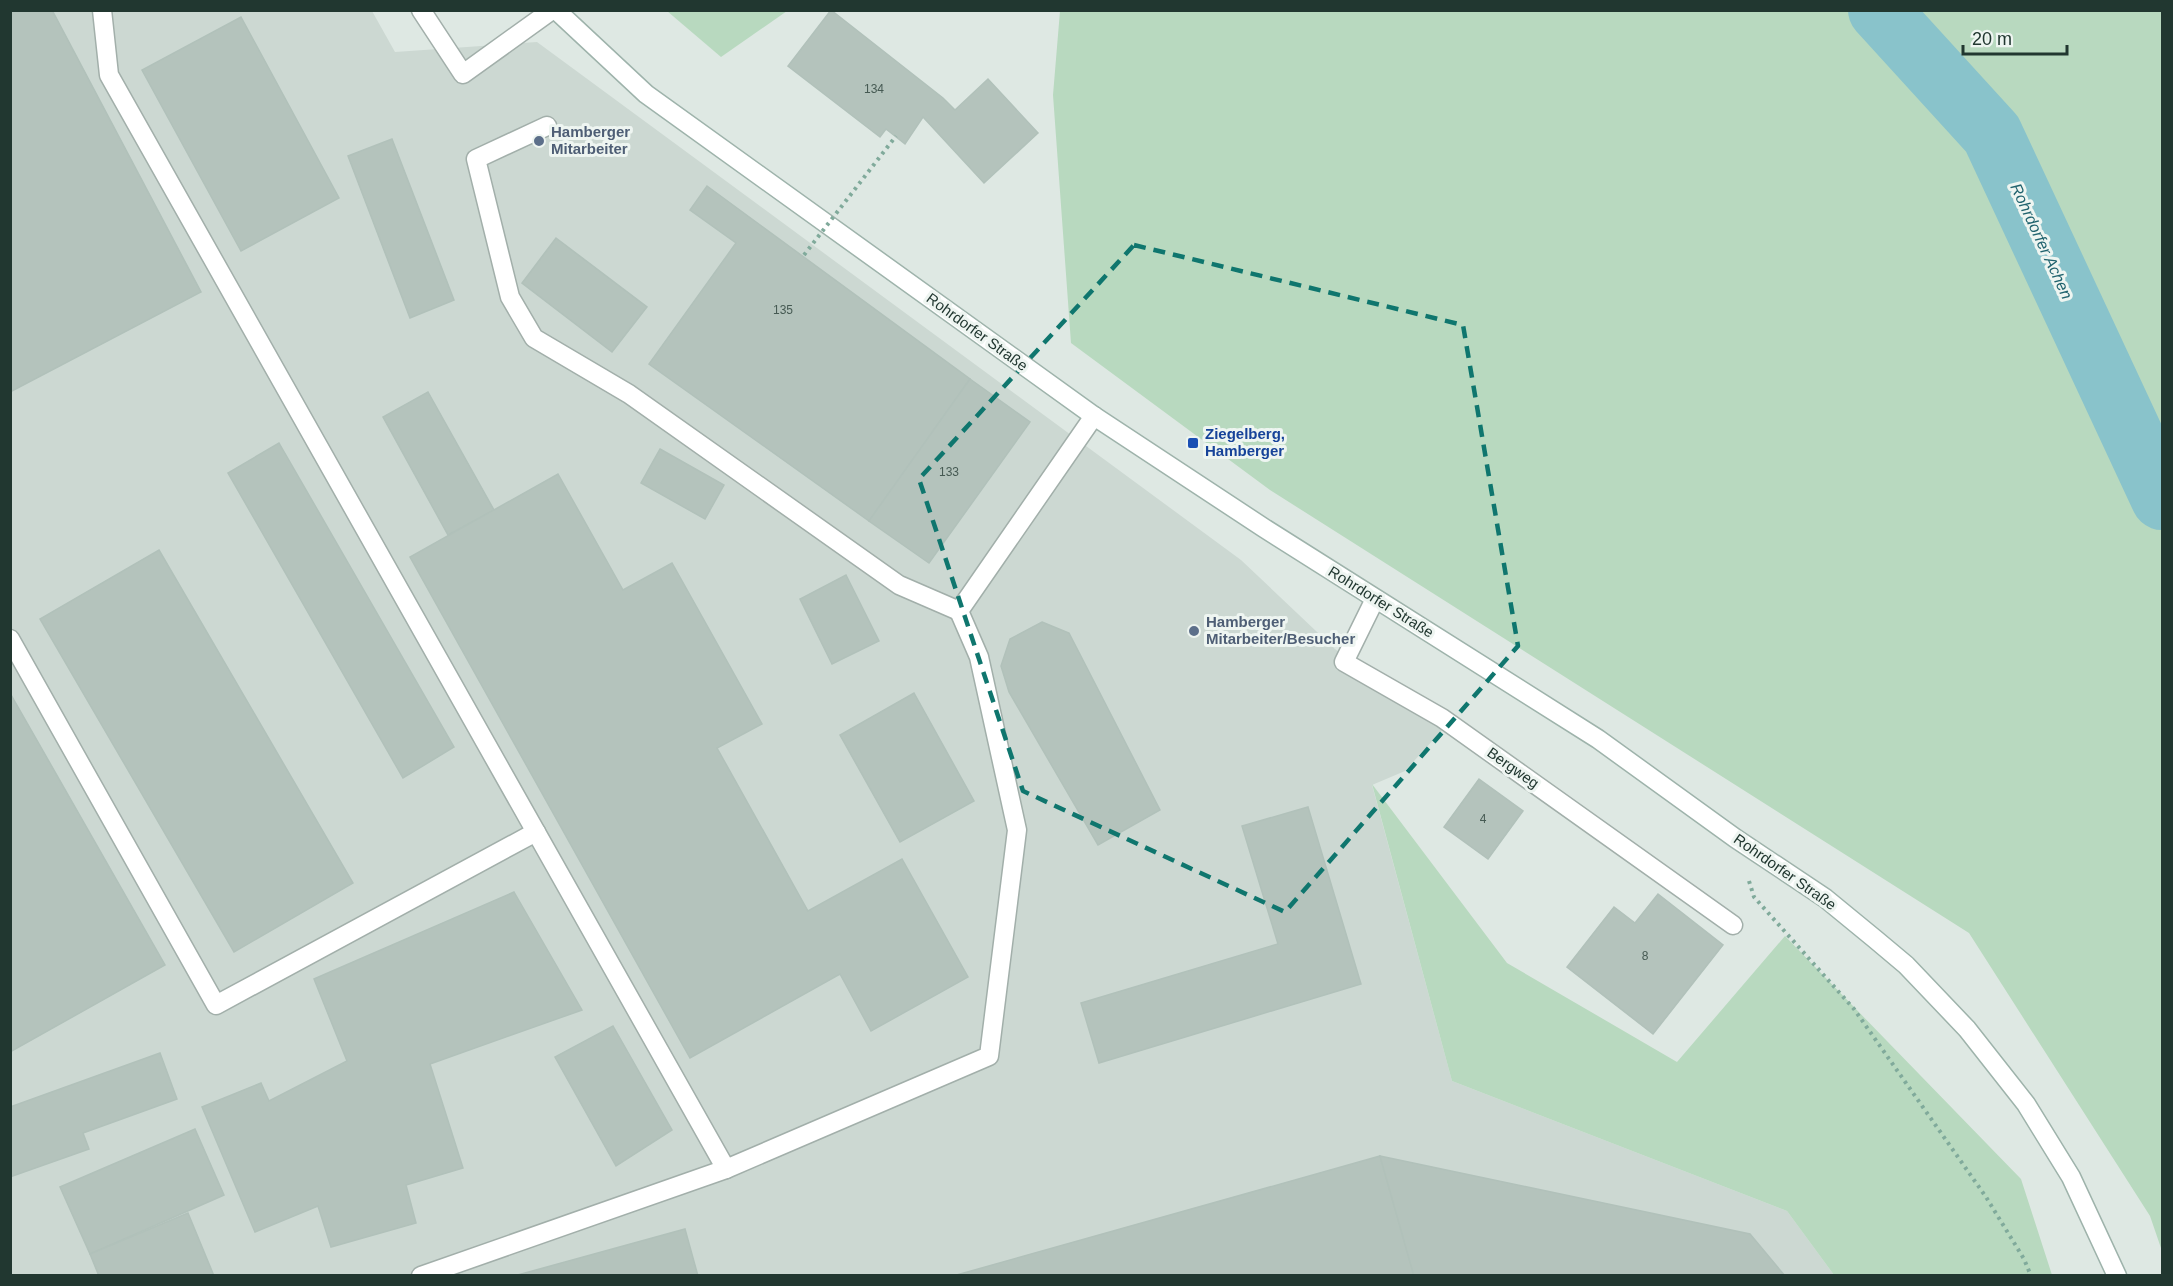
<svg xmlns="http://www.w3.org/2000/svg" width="2173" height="1286" font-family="Arial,sans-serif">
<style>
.built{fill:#ccd8d2}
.green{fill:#b8d9bf}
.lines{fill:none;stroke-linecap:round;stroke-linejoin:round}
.river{stroke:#89c3cb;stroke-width:62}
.building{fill:#b4c3bc;stroke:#b1c1ba;stroke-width:1.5}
.lane-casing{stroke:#a2afaa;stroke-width:21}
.street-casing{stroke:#a2afaa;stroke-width:21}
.secondary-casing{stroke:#9eb3ab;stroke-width:21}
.path{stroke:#80aa9b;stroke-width:4;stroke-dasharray:3 4.5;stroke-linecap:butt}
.lane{stroke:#fff;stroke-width:18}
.street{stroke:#fff;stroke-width:18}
.secondary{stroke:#fff;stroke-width:18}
.path-bridge{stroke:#80aa9b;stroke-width:4;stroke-dasharray:3 4.5;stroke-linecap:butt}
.marked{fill:none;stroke:#0f766e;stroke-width:4.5;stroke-dasharray:12 8;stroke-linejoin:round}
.service-dot{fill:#5c6f8a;stroke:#eef5f1;stroke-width:2}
.transit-dot{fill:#1a4fb4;stroke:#eef5f1;stroke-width:2}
.labels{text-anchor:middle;stroke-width:6;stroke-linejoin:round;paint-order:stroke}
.number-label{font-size:12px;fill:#465a53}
.service-label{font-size:15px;font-weight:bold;fill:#4e5e75;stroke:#eef5f1;text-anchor:start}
.street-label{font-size:15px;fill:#213730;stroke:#eef5f1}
.transit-label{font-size:15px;font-weight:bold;fill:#164399;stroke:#eef5f1;text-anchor:start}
.water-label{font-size:16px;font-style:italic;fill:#20636e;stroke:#eef5f1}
</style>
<rect width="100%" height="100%" fill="#dee8e3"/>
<path class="built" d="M10,11H372L395,52L537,42L1241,560L1335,649L1443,729L1405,771L1372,785L1452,1081L1787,1211L1834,1275H11Z"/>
<g class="green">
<path d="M667,11H787L721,57Z"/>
<path d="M1060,11H2162V1251L2150,1216L1969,933L1270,490L1071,343L1053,95Z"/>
<path d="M1372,784L1507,963L1677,1062L1785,936L2021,1179L2052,1275H1834L1787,1211L1452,1081Z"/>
</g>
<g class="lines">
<path class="river" d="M1879,10L1992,134L2162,499"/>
</g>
<g class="building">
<path d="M10,10H52L201,292L10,392Z"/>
<path d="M831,10L943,98L955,110L988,79L1038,133L984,183L923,117L905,144L886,129L880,137L788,66Z"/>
<path d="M241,17L339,198L241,251L142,70Z"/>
<path d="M392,139L454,300L410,318L348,156Z"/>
<path d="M707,186L970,379L869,521L649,364L736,243L690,210Z"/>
<path d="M556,238L647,307L612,352L522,283Z"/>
<path d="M970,379L1030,422L929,563L869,521Z"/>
<path d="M428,392L494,510L448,535L383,417Z"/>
<path d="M279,443L454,747L403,778L228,473Z"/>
<path d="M660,449L724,485L705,519L641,483Z"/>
<path d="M558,474L623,590L672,563L762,724L717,748L808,911L902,859L968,977L871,1031L840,974L690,1058L410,557Z"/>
<path d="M159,550L353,883L234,952L40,619Z"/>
<path d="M846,575L879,641L832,664L800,599Z"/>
<path d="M1042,622L1069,633L1160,810L1098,845L1009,692L1001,666L1010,639Z"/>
<path d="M10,693L165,965L10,1052Z"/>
<path d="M914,693L974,801L900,842L840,735Z"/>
<path d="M1479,779L1523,811L1488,859L1444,827Z"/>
<path d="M1308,807L1361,984L1099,1063L1081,1003L1278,944L1242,826Z"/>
<path d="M514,892L582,1010L430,1064L463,1168L406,1185L416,1223L331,1247L318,1206L255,1232L202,1107L261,1083L269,1101L347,1061L314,979Z"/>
<path d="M1658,894L1723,945L1653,1034L1567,967L1614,907L1635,923Z"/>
<path d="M613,1026L672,1130L616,1166L555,1057Z"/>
<path d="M160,1053L177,1099L83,1133L89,1149L10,1177V1107Z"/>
<path d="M195,1129L224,1195L90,1254L60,1187Z"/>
<path d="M1380,1156L1414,1276H953Z"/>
<path d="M1380,1156L1750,1234L1785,1276H1414Z"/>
<path d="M188,1213L214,1276H99L90,1254Z"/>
<path d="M685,1229L698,1276H514Z"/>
</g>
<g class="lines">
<defs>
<g id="lane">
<path d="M102,10L109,75L726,1169"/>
<path d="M547,126L476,159L510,297L534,338L629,394L899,585L959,611"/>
<path d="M10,639L216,1005L536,832"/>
<path d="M421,1276L726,1169L989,1056L1017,830L979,657L959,611L1094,416"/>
</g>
<g id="street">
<path d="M421,10L463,74L552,10"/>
<path d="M1375,599L1344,662L1442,718L1733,925"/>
</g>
<path id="secondary" d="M556,10L646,94L1094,416L1264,528L1598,739L1735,838L1825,898L1875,939L1906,965L1967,1029L2026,1104L2071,1177L2117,1276"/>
</defs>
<use href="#lane" class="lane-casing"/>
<use href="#street" class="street-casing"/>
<use href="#secondary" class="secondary-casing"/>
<path class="path" d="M1749,881L1754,897L1854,1009L1986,1197L2024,1259L2031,1276"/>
<use href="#lane" class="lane"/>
<use href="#street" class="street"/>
<use href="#secondary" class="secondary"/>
<path class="path-bridge" d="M804,255L896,136"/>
</g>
<path class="marked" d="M1134,245L1463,325L1518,646L1285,912L1023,791L919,479Z"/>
<g class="service-dot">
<circle cx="539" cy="141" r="6"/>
<circle cx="1194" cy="631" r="6"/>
</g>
<rect class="transit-dot" x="1187" y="437" width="12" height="12" rx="3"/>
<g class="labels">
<g class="number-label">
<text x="874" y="93">134</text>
<text x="783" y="314">135</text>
<text x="949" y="476">133</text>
<text x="1483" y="823">4</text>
<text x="1645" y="960">8</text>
</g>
<g class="service-label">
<text x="551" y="137">Hamberger<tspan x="551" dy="17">Mitarbeiter</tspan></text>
<text x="1206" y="627">Hamberger<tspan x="1206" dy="17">Mitarbeiter/Besucher</tspan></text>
</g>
<g class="street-label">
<text transform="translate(977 332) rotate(36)" y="5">Rohrdorfer Straße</text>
<text transform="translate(1381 602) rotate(32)" y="5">Rohrdorfer Straße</text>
<text transform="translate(1513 768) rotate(35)" y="5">Bergweg</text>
<text transform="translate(1785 872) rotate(35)" y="5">Rohrdorfer Straße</text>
</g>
<g class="transit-label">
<text x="1205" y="439">Ziegelberg,<tspan x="1205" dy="17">Hamberger</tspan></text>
</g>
<g class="water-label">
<text transform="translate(2042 241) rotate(65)" y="6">Rohrdorfer Achen</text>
</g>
</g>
<rect width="2173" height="1286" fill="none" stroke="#213730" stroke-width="24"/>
<path d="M1963 45v9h104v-9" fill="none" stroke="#213730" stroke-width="3"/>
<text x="1972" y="45" font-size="18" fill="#213730" stroke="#eef5f1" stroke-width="4.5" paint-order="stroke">20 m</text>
</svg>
